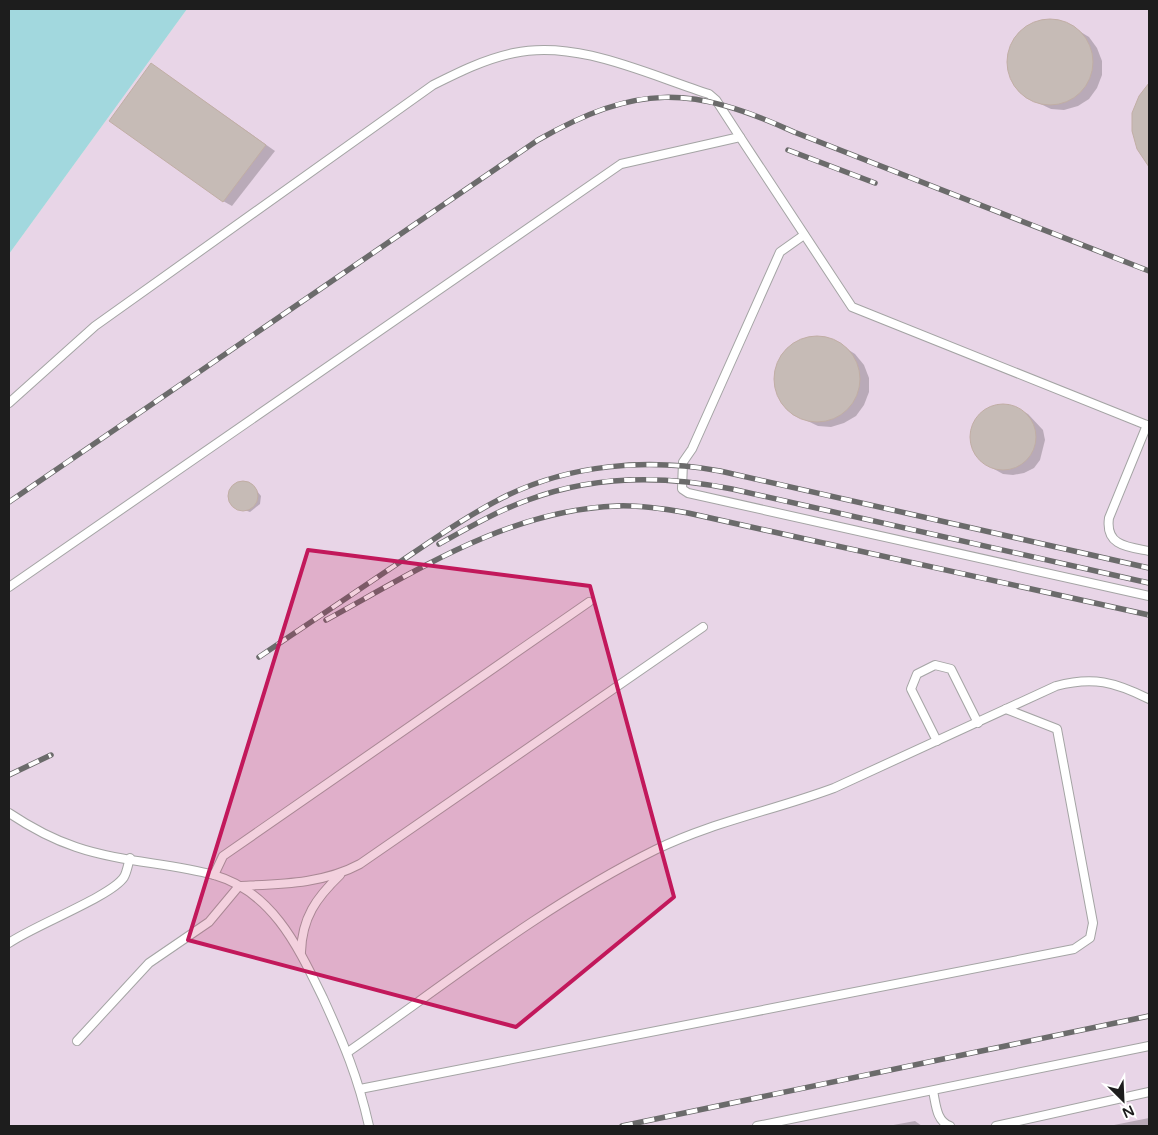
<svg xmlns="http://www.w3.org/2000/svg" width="1158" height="1135" font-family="'Varela Round',sans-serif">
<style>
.industrial{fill:#e8d5e7}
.water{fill:#a2d8de}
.shadow{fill:#0003}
.building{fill:#c6bbb6;stroke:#c1aea5}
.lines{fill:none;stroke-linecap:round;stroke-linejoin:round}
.service-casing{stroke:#a4a4a4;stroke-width:10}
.service{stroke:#fff;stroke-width:8}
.rail-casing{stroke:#6b6b6b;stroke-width:5.5}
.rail{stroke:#fff;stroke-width:4;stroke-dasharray:11;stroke-linecap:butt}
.marked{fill:#c2185b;fill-opacity:0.2;stroke:#c2185b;stroke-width:4;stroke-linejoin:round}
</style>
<rect width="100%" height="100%" fill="#efe9e3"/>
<path class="industrial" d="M187,9H1149V1126H9V254Z"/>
<path class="water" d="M9,9H187L9,254Z"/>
<g class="shadow">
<path d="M1053,20L1066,23L1089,37L1097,48L1102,61V75L1097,88L1089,99L1078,106L1064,110L1051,109L1028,98L1018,89L1011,77L1008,64L1010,51L1016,38L1026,28L1039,22Z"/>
<path d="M160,70L275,151L232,206L223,201Z"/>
<path d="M1149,85V164L1140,97Z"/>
<path d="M819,337L833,340L855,354L864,365L869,378V392L864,405L856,416L844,423L831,427L818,426L795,415L785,406L778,394L775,381L777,368L783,355L793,345L805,339Z"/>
<path d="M998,405L1018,409L1028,414L1043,430L1045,440L1040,460L1034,468L1024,473L1013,475L1003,474L983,463L976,455L971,445L974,423L980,415Z"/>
<path d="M240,483L253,486L261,496L260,504L250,512L236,507L230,500V492Z"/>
<path d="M1149,1118V1126H1109Z"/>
<path d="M915,1121L922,1126H888Z"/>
</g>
<g class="building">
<circle cx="1050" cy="62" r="43"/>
<path d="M151,63L266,145L223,202L109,121Z"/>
<path d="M1149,83V167L1137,149L1132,131V113L1139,96Z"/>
<circle cx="817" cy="379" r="43"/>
<circle cx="1003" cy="437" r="33"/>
<circle cx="243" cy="496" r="15"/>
</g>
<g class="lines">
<defs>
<g id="service">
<path d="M804,235L780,252L692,449L683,462L682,489L688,493L1149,596"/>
<path d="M9,403L95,326L433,85C459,72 485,59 514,53C577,39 649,75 709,94L716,100L740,137"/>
<path d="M1147,425L1109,518C1105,546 1128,547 1149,551"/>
<path d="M9,587L621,164L740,137L852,307L1149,426"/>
<path d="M937,741L911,689L917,674L935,665L951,669L978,723"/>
<path d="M9,813C30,827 52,839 76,847C120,862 169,863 214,875C273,892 298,947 323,998C344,1044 358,1077 369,1126"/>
<path d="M214,875L223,856L589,602"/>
<path d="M9,943C33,926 112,896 124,877C127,872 128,864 130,858"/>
<path d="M301,952C302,918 316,898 340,875"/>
<path d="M77,1041L149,963L209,922L239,886C281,884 323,884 360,864L703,627"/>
<path d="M348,1052C448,982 546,904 655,850C712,822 775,810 834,788L1056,686C1093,676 1115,682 1149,699"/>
<path d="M360,1089L1074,949L1090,938L1093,923L1057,729L1006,709"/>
<path d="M933,1091C936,1104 936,1121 950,1126"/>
<path d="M757,1126L1149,1046"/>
<path d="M996,1126L1149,1092"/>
</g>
</defs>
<use href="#service" class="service-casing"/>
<use href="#service" class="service"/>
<defs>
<g id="rail">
<path d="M788,150L875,183"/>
<path d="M9,502L538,140C637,84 691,85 794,132L1149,271"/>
<path d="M439,544C468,528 497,511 528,500C594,475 663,475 732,489L1149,583"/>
<path d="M326,620C418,570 509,510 617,506C640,505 665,509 688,513L1149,615"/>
<path d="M259,657C305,626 351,595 397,564C431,541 465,517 502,498C569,464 647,458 720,471L1149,568"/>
<path d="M9,775L51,755"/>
<path d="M622,1126L1149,1016"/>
</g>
</defs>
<use href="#rail" class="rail-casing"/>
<use href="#rail" class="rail"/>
</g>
<path class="marked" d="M308,550L590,586L674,897L516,1027L188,940Z"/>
<rect width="1158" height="1135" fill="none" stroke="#1d1d1d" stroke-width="20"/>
<g transform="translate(1123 1100) rotate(156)" stroke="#ffffff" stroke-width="4" paint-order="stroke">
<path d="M0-4L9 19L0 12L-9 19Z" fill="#1d1d1d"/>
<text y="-8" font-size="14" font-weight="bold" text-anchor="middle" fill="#1d1d1d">N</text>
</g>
</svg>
